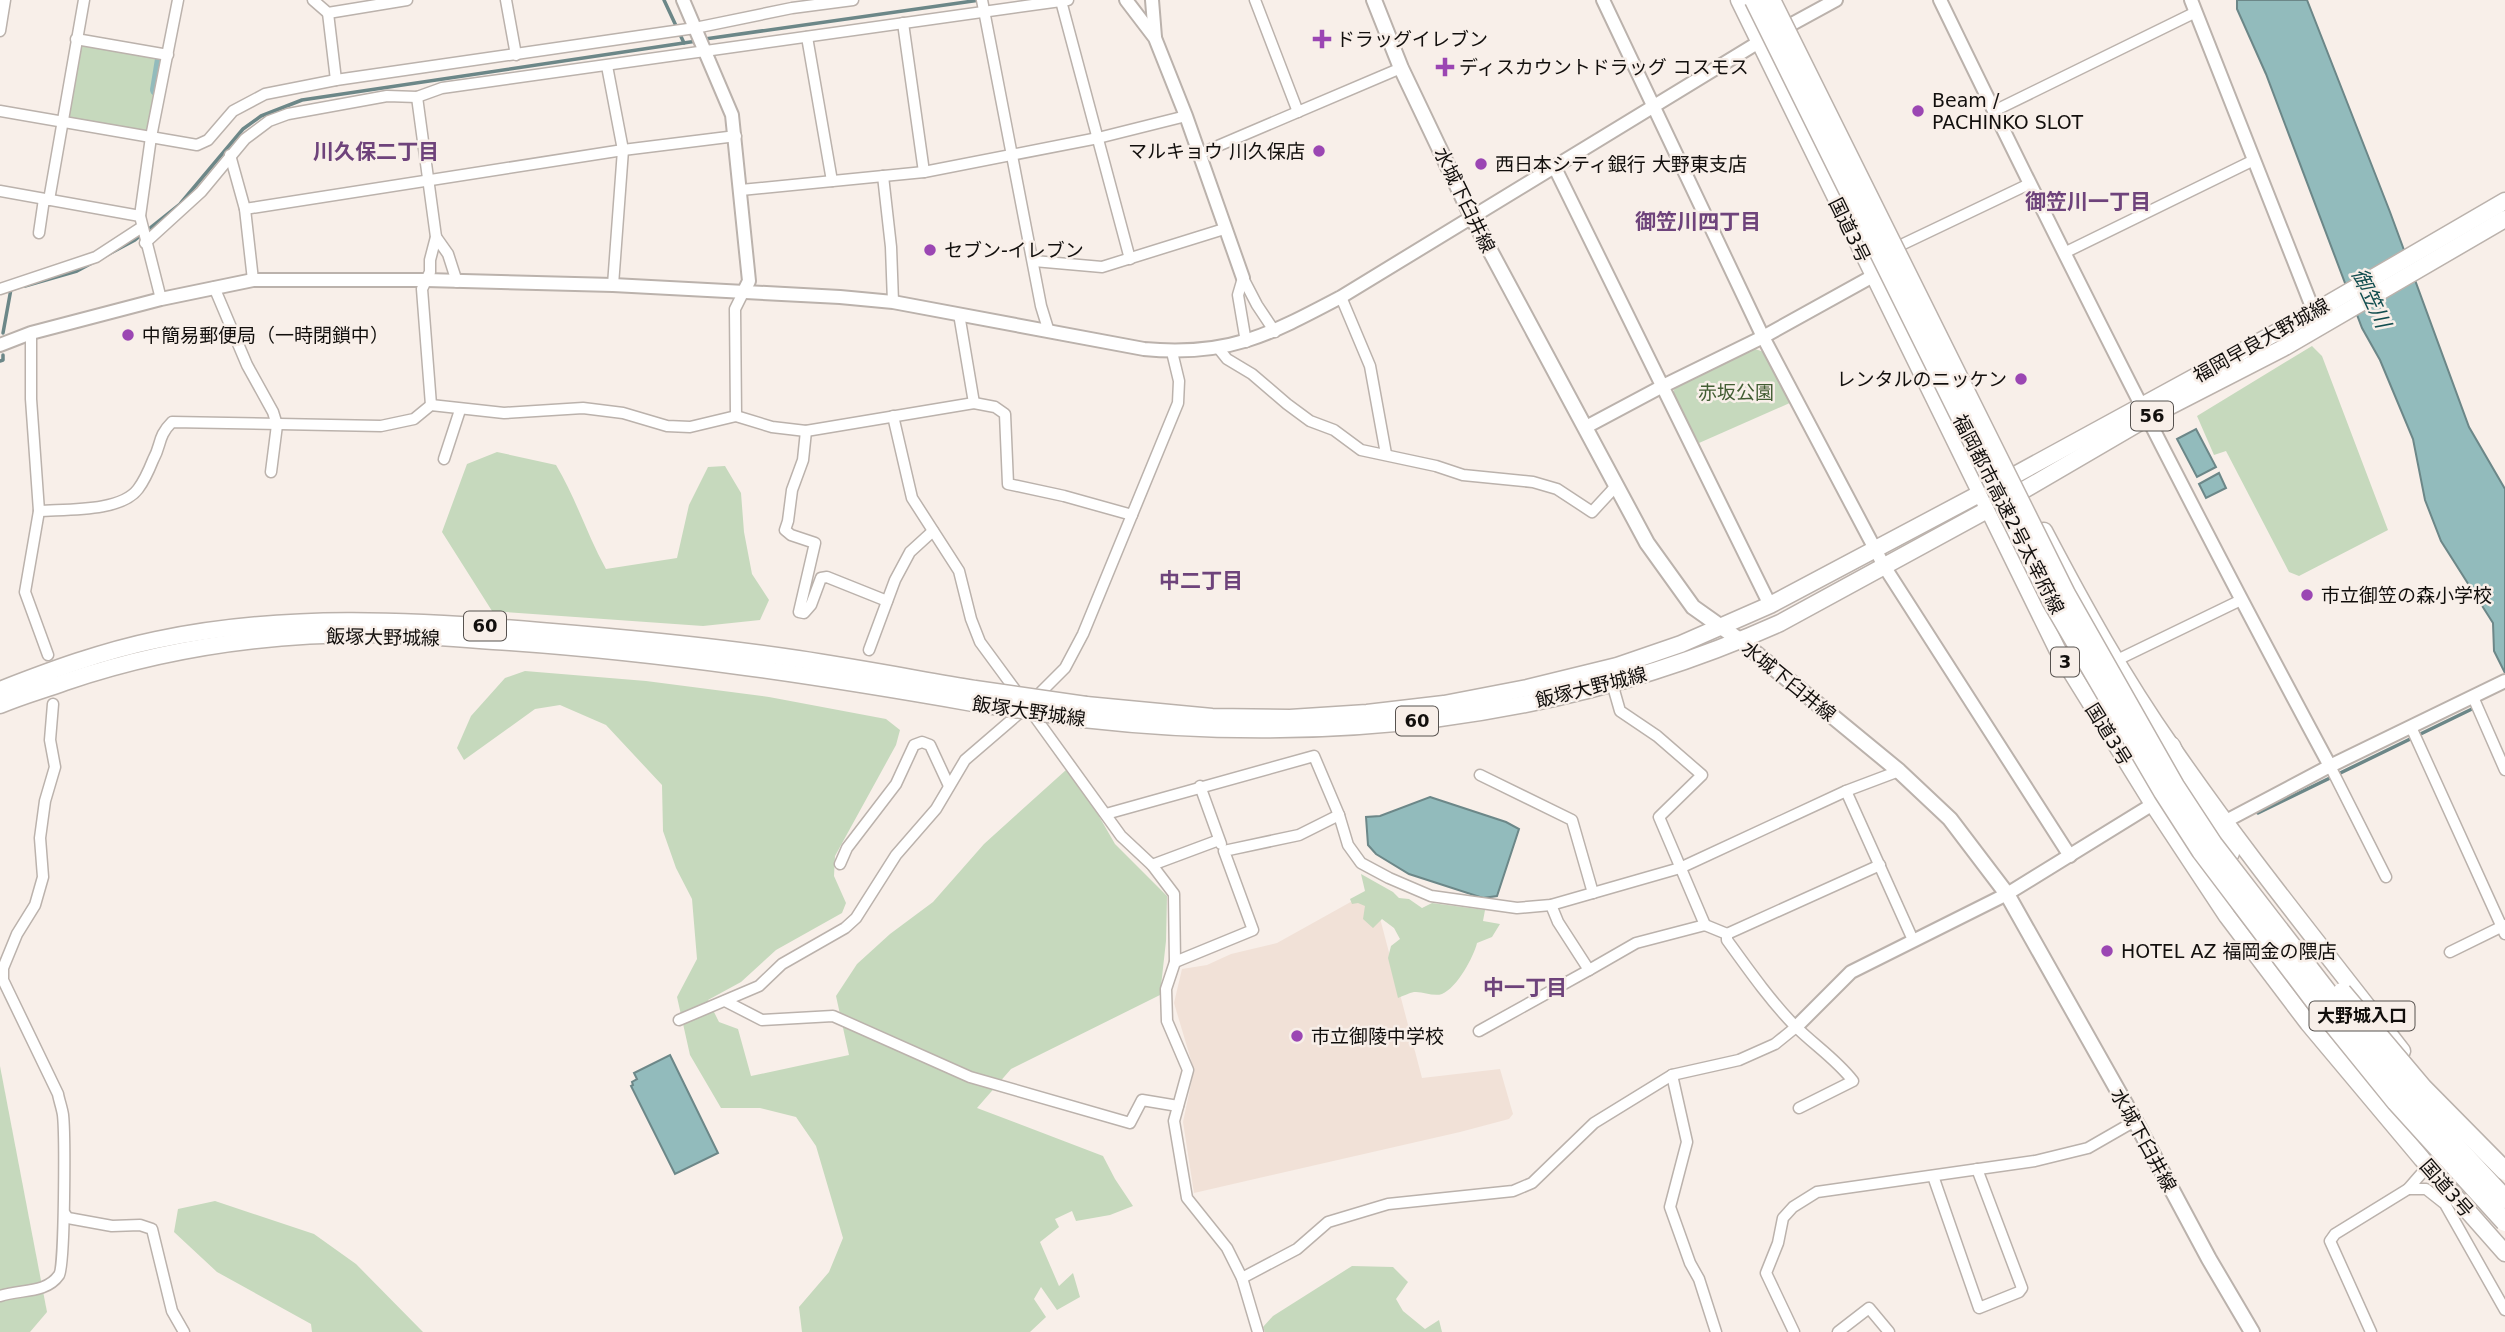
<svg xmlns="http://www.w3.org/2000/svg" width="2505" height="1332" font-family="'DejaVu Sans','Noto Sans JP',sans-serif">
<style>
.built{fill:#f1e1d7}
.green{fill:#c6d9bd}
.water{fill:#92bbbc;stroke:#6c8788;stroke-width:2}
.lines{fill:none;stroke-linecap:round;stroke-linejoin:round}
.stream{stroke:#6c8788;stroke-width:3.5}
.canal{stroke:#92bbbc;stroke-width:12}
.minor-casing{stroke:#bbb2ac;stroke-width:13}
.tertiary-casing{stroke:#bbb2ac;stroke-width:16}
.secondary-casing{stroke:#bbb2ac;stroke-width:18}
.primary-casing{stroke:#bbb2ac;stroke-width:19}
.trunk-casing{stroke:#bbb2ac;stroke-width:19}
.motorway-casing{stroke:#bbb2ac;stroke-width:21}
.minor{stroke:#fff;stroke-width:10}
.tertiary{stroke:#fff;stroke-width:12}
.secondary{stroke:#fff;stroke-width:14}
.primary{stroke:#fff;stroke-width:16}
.trunk{stroke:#fff;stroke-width:16}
.motorway{stroke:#fff;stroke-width:18}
.primary-bridge-casing{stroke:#bbb2ac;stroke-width:19;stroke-linecap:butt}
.motorway-bridge-casing{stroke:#bbb2ac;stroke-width:21;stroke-linecap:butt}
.primary-bridge{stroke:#fff;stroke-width:16}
.motorway-bridge{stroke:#fff;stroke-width:18}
.poi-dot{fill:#9b46b3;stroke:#f8efe9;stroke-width:2.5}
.labels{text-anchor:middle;stroke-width:5;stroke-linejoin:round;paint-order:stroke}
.shield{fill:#f8efe9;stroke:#57524f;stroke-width:2}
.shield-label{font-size:18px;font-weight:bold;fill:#120f0d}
.poi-label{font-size:19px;fill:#120f0d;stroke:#f8efe9;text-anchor:start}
.street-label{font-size:19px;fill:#120f0d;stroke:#f8efe9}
.park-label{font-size:19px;fill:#425d33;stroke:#f8efe9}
.neighbourhood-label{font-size:21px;font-weight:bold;fill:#6e437b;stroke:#f8efe9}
.water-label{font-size:21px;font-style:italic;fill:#114d4f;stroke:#f8efe9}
</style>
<rect width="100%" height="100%" fill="#f8efe9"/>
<path class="built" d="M1365,894L1376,903L1422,1078L1500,1069L1513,1114L1509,1119L1460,1132L1194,1193L1183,1122L1194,1070L1174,1003L1182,969L1207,965L1231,954L1277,943Z"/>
<g class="green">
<path d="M76,39L168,55L151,137L62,122Z"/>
<path d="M2312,346L2322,356L2388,530L2299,576L2289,572L2226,451L2214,455L2197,416Z"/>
<path d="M1755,349L1767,353L1792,402L1699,443L1673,395L1675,386Z"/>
<path d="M497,452L556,465C576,498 587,535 606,569L677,558L689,505L708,467L725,466L741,493L744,532L752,574L769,600L760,620L703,626L492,611L442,532L467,464Z"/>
<path d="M525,671L646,681L769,697L886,719L900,730L896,745L835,856L834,876L846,903L842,913L776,950L741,982L708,1000L719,1022L738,1029L751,1076L849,1055L836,996L857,964L890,934L933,902L984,844L1066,770L1096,811L1115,844L1167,896L1166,941L1160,995L1011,1069L977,1108L1103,1156L1115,1179L1133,1206L1110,1215L1076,1221L1072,1211L1055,1219L1059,1227L1040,1242L1059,1286L1073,1273L1080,1297L1057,1310L1041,1287L1034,1299L1046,1317L1030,1332H802L799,1307L829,1272L843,1238L816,1146L796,1117L760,1108H721L690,1055L677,997L697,959L692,899L676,868L663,831L662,785L606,725L560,705L535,709L464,760L457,748L471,716L505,678Z"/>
<path d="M1361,874L1393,892L1399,898L1409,899L1422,908L1432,903L1485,910L1483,921L1500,924L1492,937L1477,943C1474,956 1457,988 1442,994C1433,997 1423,991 1414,992C1409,993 1403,996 1398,998L1388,958L1391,946L1400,939L1394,928L1382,919L1373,928L1363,919L1365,906L1358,903L1352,904L1350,899L1365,891Z"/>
<path d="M0,1066L47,1312L30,1332H0Z"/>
<path d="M215,1201L314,1234L356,1264L423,1332H312L311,1324L217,1272L174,1232L178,1209Z"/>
<path d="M1352,1266L1393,1267L1408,1282L1396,1299L1403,1311L1425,1329L1439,1320L1442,1332H1265L1263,1327L1273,1316Z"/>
</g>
<g class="water">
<path d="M2237,0H2307L2390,212L2469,427L2505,489V673L2494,651L2493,623L2441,541L2425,500L2413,439L2380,360L2362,328L2266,74L2237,9Z"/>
<path d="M2196,429L2216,467L2197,477L2177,439Z"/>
<path d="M2219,473L2226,488L2206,498L2199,484Z"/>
<path d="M1430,797L1506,822L1519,829L1497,896L1483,898L1409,874L1376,854L1368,845L1366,817L1380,816Z"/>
<path d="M670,1055L718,1153L675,1174L631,1086L633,1085L632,1082L637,1079L634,1073Z"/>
</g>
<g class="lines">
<g class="stream">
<path d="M664,0L684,43"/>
<path d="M705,39L980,0"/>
<path d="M25,286L77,271L135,240L180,204L243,129L261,116L302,100L697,41"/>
<path d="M3,333L11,289H14"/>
<path d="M0,361L3,360V355"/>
<path d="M2258,813L2474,708"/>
</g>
<path class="canal" d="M156,90L161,59"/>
<defs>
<g id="minor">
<path d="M313,0L328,13L407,0"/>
<path d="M506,0L516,55"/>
<path d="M982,0L1041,306L1049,332"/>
<path d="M1255,0L1298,112"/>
<path d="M1061,1L1130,259"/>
<path d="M328,13L336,80"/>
<path d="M903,23L924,172"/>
<path d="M0,31L5,0"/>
<path d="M807,37L832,181"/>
<path d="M76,39L168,55"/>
<path d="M607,66L623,150L613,285"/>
<path d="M417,97L436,237L430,260V272L422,289L431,405"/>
<path d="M0,111L197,145L208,140L233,111L265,94L336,80L695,28L792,8L853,0"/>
<path d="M1994,111L2196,12"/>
<path d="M1199,154L1401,68"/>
<path d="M230,155L245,209L253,280"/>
<path d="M883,176L891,247L893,302"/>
<path d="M741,190L924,172L1098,138L1186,116"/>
<path d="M0,191L140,216"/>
<path d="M49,200L84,0"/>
<path d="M245,209L623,150L736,136"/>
<path d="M39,233L44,199"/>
<path d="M436,237L448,254L457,282"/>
<path d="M145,243L201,192L245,139L269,121L288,114L387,96L417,97L442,88L1068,0"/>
<path d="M1899,246L2029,184"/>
<path d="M2064,253L2254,160"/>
<path d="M1034,261L1102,267L1224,229"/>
<path d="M1243,278L1238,295L1246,342"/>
<path d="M1243,278L1257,305L1275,332"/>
<path d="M214,287L247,365L273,412L277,425L271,472"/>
<path d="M0,289L96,257L142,227"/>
<path d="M1341,297L1370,366L1386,454"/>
<path d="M161,299L140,216L151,137L178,0"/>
<path d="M959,314L974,403"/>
<path d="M31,333V399L39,511L25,592L48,655"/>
<path d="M1219,349L1227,359L1252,374L1287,404L1310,421L1334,430L1361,450L1436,466L1463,475L1533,482L1557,489L1592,512L1616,486"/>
<path d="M736,416L735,309L744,291"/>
<path d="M893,416L912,498L959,571L971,619L980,642L1019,695"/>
<path d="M806,431L803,460L792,490L788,521L785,530L791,535L815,543L799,612L804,613L811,605L821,578L827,577L887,601"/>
<path d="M444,459L460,410"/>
<path d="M39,511C66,509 121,512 138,489C144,481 149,470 153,460C162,444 157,437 172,422L381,426L414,419L431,405L504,413L583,408L623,413L667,426L690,427L736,416L772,427L806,431L974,403L995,407L1005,414L1008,484L1064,496L1132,515"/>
<path d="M869,650L895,580L910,552L933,531"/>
<path d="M2115,661L2241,600"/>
<path d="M1612,683L1620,711L1657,736L1702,775L1659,817L1705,925"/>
<path d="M2473,697L2505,770"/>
<path d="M1033,700L1065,668L1083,634L1178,403L1179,381L1172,352"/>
<path d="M1030,710L1121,836L1152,865L1174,894L1175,962L1166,989L1167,1021L1188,1070L1174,1121L1187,1198L1227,1248L1242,1278L1258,1332"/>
<path d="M2411,727L2505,934"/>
<path d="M2330,766L2386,877"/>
<path d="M1480,775L1572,820L1593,893"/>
<path d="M1200,786L1221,844"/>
<path d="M1846,791L1913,940"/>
<path d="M1106,814L1314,756L1339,815L1348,845L1361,863L1389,878L1431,896L1517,908L1551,905L1680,868L1846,791L1899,771"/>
<path d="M840,864L847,848L896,784L914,745L922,742L930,745L949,786"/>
<path d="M1152,865L1219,840"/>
<path d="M1551,905L1558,922L1589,970L1636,943L1705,925L1727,934V940C1748,969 1769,999 1794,1025C1814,1045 1836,1059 1853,1081L1799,1108"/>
<path d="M1727,934L1880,865"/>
<path d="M2450,952L2505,925"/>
<path d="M1175,962L1253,930L1224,851L1299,835L1339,815"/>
<path d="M725,1001L762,1020L833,1016L970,1077L1130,1123L1142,1100L1178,1106"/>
<path d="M679,1020L759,986L782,964L845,928L856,918L896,855L936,809L965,760L1023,710"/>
<path d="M1479,1031L1589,970"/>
<path d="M1672,1075L1687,1142L1670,1207L1690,1263L1699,1279L1716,1332"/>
<path d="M1933,1176L1979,1308L2019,1292L2022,1288L1977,1169"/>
<path d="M2408,1189H2426L2445,1204L2505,1310"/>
<path d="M65,1214L68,1218L112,1226L140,1225L152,1229L172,1311L184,1332"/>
<path d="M1242,1278L1297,1249L1328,1222L1388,1204L1513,1191L1532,1183L1594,1123L1672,1075L1739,1060L1775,1044L1796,1027"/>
<path d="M0,1296C20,1289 46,1294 59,1275C65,1266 65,1133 63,1115C62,1108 59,1100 58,1094L3,980V968L17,934L35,905L43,877L40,838L45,801L55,767L50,740L53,704"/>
<path d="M1794,1332L1766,1273L1778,1243L1783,1218L1793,1207L1817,1192L2035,1161L2088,1148L2135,1121"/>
<path d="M1838,1332L1869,1308L1889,1332"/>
<path d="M2371,1332L2330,1241L2335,1234L2408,1189L2428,1166"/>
</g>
<g id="tertiary">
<path d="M683,0L732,115L749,281L744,291"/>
<path d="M1126,0L1155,38L1186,116L1243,278"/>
<path d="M1152,0L1155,37"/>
<path d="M1603,0L1763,337L1884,566L2070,856"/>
<path d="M1940,0C2065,258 2194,514 2330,766"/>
<path d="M2191,0L2314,312"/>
<path d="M1555,168L1770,605"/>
<path d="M0,345L31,333L161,299L253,280H426L613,285L840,297L893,302L1144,349C1228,357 1269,335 1341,297L1759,42L1836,0"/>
<path d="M1586,427L1661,387L1763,337L1873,276"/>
<path d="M2226,821L2330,766L2505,681"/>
<path d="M1796,1027L1851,972L2007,894L2153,804"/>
</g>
<path id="secondary" d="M1374,0L1401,68L1472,217L1647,543L1693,607L1741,641L1899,771L1950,819L2007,894L2135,1121L2209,1259L2252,1332"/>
<g id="primary">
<path d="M0,690C51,670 103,651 156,640C283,613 412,620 540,631C626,638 712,646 798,659C857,668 916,679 975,689"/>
<path d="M0,705C21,696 43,690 65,682C162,649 264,634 367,634C415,634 463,639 510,642C666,653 819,676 973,703"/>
<path d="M1086,705L1212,717L1290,718L1367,713L1444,704L1527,688L1617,666L1681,644L1770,605L2015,475L2314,312L2505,201"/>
<path d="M1083,719C1321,746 1560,722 1780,623L2022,491L2147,418L2285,347L2505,219"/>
</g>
<g id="trunk">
<path d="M1739,0L2057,649L2153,804L2227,916L2308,1023L2422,1159L2505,1253"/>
<path d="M2044,531C2083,605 2123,678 2171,746C2243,851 2324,950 2402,1051"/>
</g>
<path id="motorway" d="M2171,746L2192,793L2230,853"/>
</defs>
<use href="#minor" class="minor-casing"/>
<use href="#tertiary" class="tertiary-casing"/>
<use href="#secondary" class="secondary-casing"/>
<use href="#primary" class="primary-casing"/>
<use href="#trunk" class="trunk-casing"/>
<use href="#motorway" class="motorway-casing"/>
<use href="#minor" class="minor"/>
<use href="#tertiary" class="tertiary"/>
<use href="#secondary" class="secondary"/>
<use href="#primary" class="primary"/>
<use href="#trunk" class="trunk"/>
<use href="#motorway" class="motorway"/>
<defs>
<g id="primary-bridge">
<path d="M975,689L1086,705"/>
<path d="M973,703L1083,719"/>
</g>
<g id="motorway-bridge">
<path d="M1754,0L2052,602L2163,792L2201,851L2319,1007L2396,1102L2505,1222"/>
<path d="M1771,0L2066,594L2175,786L2213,844L2332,998L2408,1094L2505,1199"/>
<path d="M2342,992L2423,1088L2505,1171"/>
</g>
</defs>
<use href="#primary-bridge" class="primary-bridge-casing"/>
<use href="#motorway-bridge" class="motorway-bridge-casing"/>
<use href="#primary-bridge" class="primary-bridge"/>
<use href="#motorway-bridge" class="motorway-bridge"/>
</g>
<g class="poi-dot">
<path d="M1318.5 28.5h7v7h7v7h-7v7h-7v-7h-7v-7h7z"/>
<path d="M1441.5 56.5h7v7h7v7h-7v7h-7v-7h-7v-7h7z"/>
<circle cx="1918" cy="111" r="7"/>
<circle cx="1319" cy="151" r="7"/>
<circle cx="1481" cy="164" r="7"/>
<circle cx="930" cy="250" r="7"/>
<circle cx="128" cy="335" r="7"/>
<circle cx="2021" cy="379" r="7"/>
<circle cx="2307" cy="595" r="7"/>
<circle cx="2107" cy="951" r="7"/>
<circle cx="1297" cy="1036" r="7"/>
</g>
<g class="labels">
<g class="shield">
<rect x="2131" y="401.5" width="42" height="29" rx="5"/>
<rect x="464" y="611.5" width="42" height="29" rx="5"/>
<rect x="2051" y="647.5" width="28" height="29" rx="5"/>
<rect x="1396" y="706.5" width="42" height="29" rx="5"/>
<rect x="2309.5" y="1001.5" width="105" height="29" rx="5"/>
</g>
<g class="shield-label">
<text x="2152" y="422">56</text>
<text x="485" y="632">60</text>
<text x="2065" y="668">3</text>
<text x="1417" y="727">60</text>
<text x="2362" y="1022">大野城入口</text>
</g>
<g class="poi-label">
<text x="1336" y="46">ドラッグイレブン</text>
<text x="1459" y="74">ディスカウントドラッグ コスモス</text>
<text x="1932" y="107">Beam /<tspan x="1932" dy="22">PACHINKO SLOT</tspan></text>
<text x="1305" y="158" text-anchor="end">マルキョウ 川久保店</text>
<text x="1495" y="171">西日本シティ銀行 大野東支店</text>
<text x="944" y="257">セブン-イレブン</text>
<text x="142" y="342">中簡易郵便局（一時閉鎖中）</text>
<text x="2007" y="386" text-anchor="end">レンタルのニッケン</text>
<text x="2321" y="602">市立御笠の森小学校</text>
<text x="2121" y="958">HOTEL AZ 福岡金の隈店</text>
<text x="1311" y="1043">市立御陵中学校</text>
</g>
<g class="street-label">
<text transform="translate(1465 200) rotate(64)" y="7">水城下臼井線</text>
<text transform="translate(1850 230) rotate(64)" y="7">国道3号</text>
<text transform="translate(2261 340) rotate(-29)" y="7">福岡早良大野城線</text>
<text transform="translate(2009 514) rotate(63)" y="7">福岡都市高速2号太宰府線</text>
<text transform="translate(383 637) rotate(1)" y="7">飯塚大野城線</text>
<text transform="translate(1789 681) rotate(39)" y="7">水城下臼井線</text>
<text transform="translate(1591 687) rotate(-14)" y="7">飯塚大野城線</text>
<text transform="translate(1029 711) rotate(8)" y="7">飯塚大野城線</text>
<text transform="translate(2109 734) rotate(58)" y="7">国道3号</text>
<text transform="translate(2144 1140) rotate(61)" y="7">水城下臼井線</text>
<text transform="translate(2447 1188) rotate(49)" y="7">国道3号</text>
</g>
<g class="park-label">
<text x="1736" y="399">赤坂公園</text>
</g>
<g class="neighbourhood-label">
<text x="376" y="159">川久保二丁目</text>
<text x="2088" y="209">御笠川一丁目</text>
<text x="1698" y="229">御笠川四丁目</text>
<text x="1201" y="588">中二丁目</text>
<text x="1525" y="995">中一丁目</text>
</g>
<g class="water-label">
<text transform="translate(2371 298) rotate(65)" y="7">御笠川</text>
</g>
</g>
</svg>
